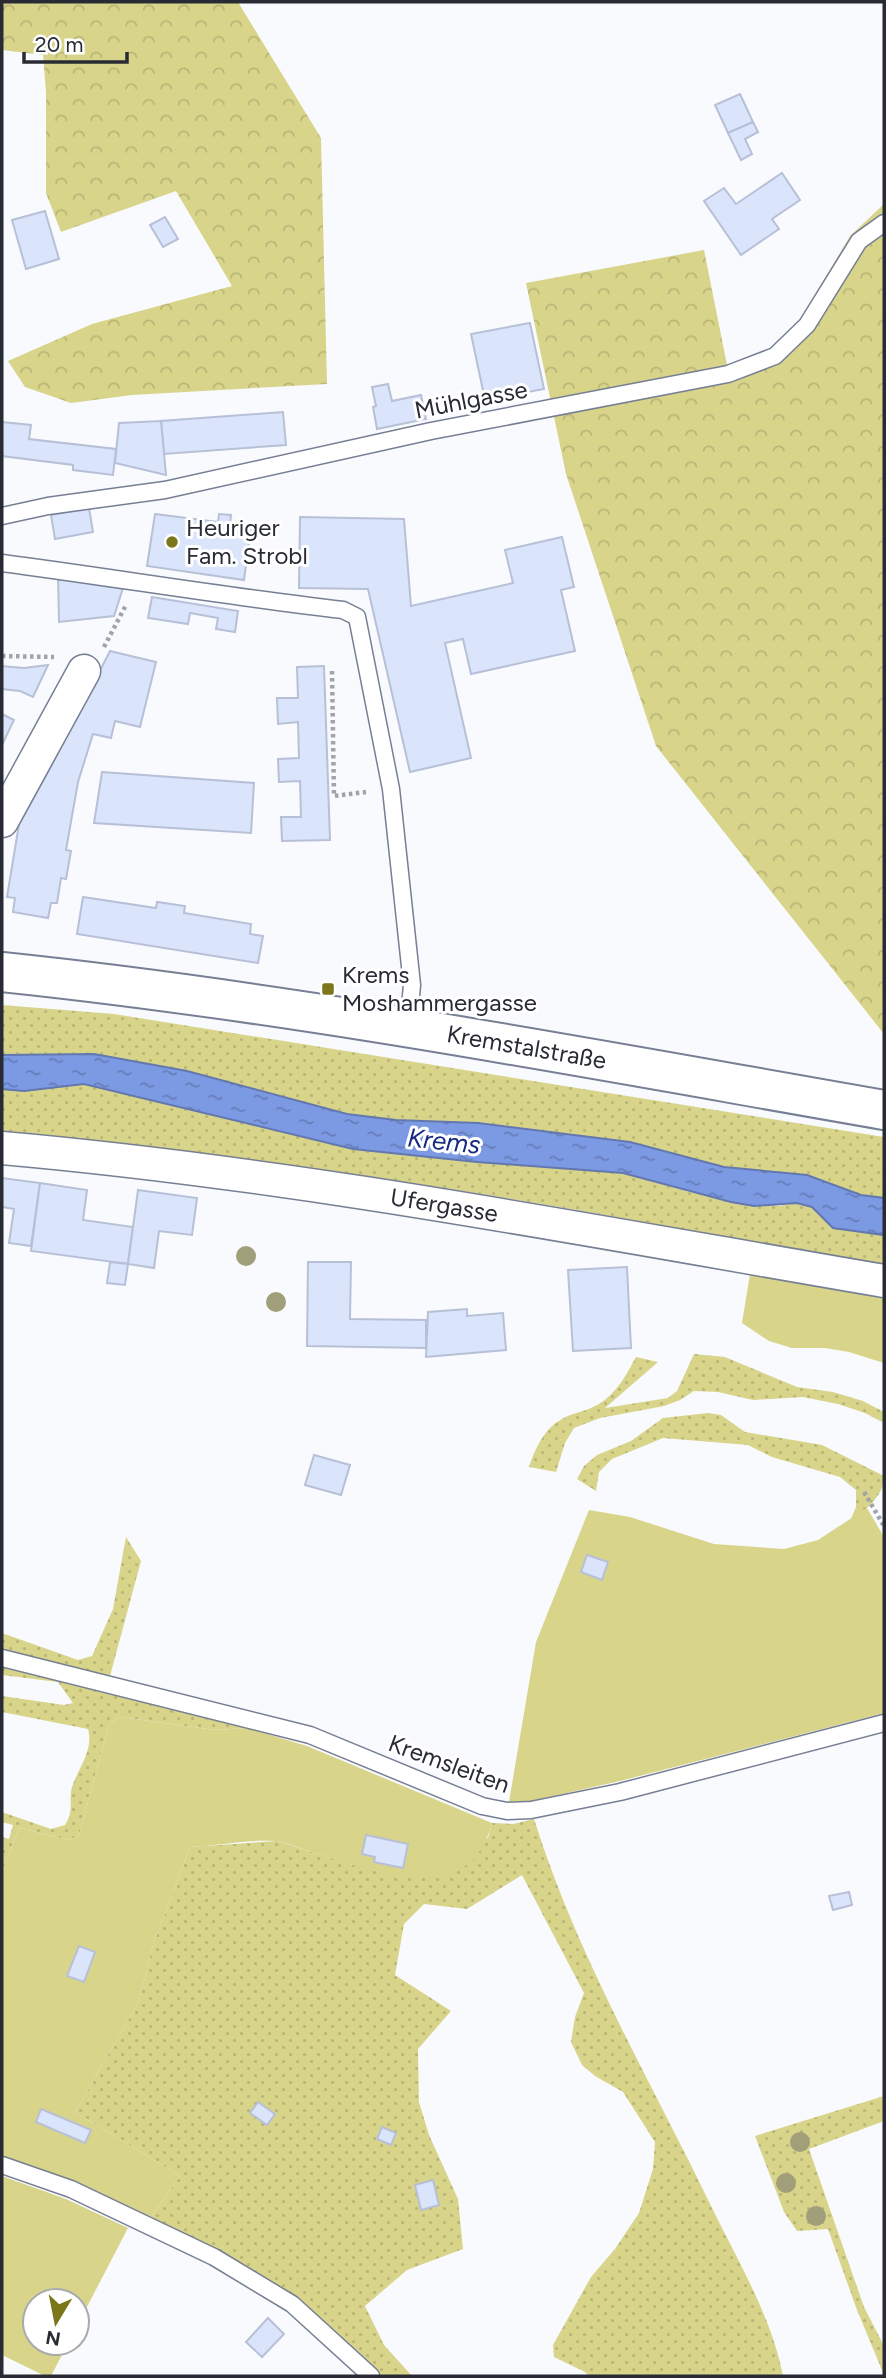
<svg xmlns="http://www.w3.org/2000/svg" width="886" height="2378" font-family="Figtree,sans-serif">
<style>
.grass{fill:url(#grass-dots)}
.forest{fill:url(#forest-crowns)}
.garden{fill:#d8d48a}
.water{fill:url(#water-ripples);stroke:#6378ae;stroke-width:2}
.building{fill:#dae4fa;stroke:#b7c0d6;stroke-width:2}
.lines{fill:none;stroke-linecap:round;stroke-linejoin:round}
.lane-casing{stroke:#767f93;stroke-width:19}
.street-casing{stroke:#767f93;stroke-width:35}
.secondary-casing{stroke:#767f93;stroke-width:42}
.path{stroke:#a0a3a9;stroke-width:4.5;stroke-dasharray:3.5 3.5;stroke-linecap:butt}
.lane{stroke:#fff;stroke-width:16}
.street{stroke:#fff;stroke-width:32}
.secondary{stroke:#fff;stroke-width:38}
.tree{fill:#a09f79}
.poi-dot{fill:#7b761a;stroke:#fff;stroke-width:2.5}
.labels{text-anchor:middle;stroke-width:6;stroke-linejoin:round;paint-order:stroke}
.street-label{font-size:24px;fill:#282b34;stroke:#fff}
.poi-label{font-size:24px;fill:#282b34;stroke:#fff;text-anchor:start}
.water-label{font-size:26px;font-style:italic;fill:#172a7f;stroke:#fff}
</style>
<defs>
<pattern id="grass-dots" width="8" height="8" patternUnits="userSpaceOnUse" patternTransform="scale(1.75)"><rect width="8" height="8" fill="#d8d48a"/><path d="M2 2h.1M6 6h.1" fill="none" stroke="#b9b678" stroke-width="1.8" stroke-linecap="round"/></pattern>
<pattern id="forest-crowns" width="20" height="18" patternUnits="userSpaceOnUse" patternTransform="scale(1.75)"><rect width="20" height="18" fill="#d8d48a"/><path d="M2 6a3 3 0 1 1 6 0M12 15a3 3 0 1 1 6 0" fill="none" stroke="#b9b678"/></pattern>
<pattern id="water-ripples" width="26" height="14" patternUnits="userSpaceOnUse" patternTransform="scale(1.75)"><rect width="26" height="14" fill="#7c99e3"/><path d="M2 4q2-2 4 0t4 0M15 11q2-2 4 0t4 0" fill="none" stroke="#667db9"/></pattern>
</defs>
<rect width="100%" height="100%" fill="#f8fafe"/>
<g class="grass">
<path d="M2,1005L114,1014L884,1137V1198L861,1195L807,1175L724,1167L630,1142L478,1123L396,1120L346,1114L187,1071L94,1054L2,1055Z"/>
<path d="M84,1084L353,1149L477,1162L623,1173L689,1192L779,1206L797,1203L812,1207L833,1228L884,1235V1267C592,1210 298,1159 2,1131V1089L24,1091Z"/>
<path d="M694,1354L725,1357L797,1387L833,1392L863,1401L884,1412V1423L865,1413L838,1404L803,1397L753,1400L718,1392L694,1391L680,1400L664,1406L600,1418L574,1428L565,1443L556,1472L529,1467C536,1446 546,1425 568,1416C578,1412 589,1410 599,1404C617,1393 626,1375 636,1357L658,1362L605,1408L668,1398L677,1391Z"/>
<path d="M708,1413L721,1415L745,1432L822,1445L884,1476C884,1497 865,1510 850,1521L856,1507V1490L840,1477L772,1457L748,1445L663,1438L612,1459L599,1472L596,1491L577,1479L584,1466L597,1455L631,1441L663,1418Z"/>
<path d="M126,1537L141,1561L110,1676L2,1649V1633L78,1660L92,1656L113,1609Z"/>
<path d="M2,1667L247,1728L215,1730L120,1717L109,1725L79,1835L69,1840L19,1828L2,1873V1837L9,1839L13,1825L2,1822V1812L51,1829L65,1825C75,1808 68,1803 72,1787C78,1768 94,1751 88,1729L2,1712V1696L64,1705L73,1703L58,1682L2,1675Z"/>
<path d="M534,1819C577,1957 651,2081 713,2210C739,2263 772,2318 783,2376H589L585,2372L554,2357L553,2345L591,2277L615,2249L639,2213L653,2169L655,2142L623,2092L595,2076L582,2065L571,2042L575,2017L584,1993L522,1875L467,1909L424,1904L404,1924L395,1975L451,2011L418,2049L419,2102L429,2135L458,2199L463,2249L407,2270L365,2306L384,2345L412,2376H381L296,2299L217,2250L151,2217L180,2176L75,2112L139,2001L153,1945L190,1847L277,1841L353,1865L488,1838L492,1823L513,1824Z"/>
<path d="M884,2096V2121L809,2149L864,2307L884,2346V2375L857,2310L828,2229L797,2231L784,2212L755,2136Z"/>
</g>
<g class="forest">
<path d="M2,2H238L321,138L327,384L132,395L71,403L25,387L8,361L92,324L232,286L176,191L61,232L46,193V92L43,55L2,50Z"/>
<path d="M884,204V1034L656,746L566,474L526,283L704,250L727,365L772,348L800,320L850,236Z"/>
</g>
<g class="garden">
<path d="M750,1274L884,1297V1363L849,1352L825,1348H792L769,1341L742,1323Z"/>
<path d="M867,1508L884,1537V1713L620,1781L531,1801L509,1802L536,1642L589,1510L630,1517L714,1544L784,1549L818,1540Z"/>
<path d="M120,1717L215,1730L247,1728L307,1746L492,1823C470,1911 372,1871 312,1852C301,1849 288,1843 276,1841C253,1839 214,1846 190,1847L153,1945L139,2001L75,2112L180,2176L151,2217L74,2181L2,2156V1873L19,1828L69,1840L79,1835L109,1725Z"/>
<path d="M2,2176L66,2199L128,2228L77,2326V2301H35V2343H68L51,2376H45L2,2355Z"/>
</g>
<path class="water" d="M94,1054L187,1071L347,1114L396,1120L478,1123L630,1142L724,1167L807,1175L861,1195L884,1198V1235L833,1228L812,1207L797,1203L754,1206L731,1202L623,1173L477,1162L353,1149L84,1084L24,1091L2,1089V1055Z"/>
<g class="building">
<path d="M740,94L753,122L728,133L715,105Z"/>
<path d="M753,122L758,132L745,139L752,154L741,160L728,133Z"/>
<path d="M782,173L800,200L772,219L779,229L741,255L704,201L724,188L736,204Z"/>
<path d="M45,211L59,259L26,269L12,220Z"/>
<path d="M165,217L178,239L163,247L150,225Z"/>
<path d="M530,323L544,389L485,400L471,334Z"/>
<path d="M388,384L392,401L421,395L426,419L377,429L373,407L376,406L372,387Z"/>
<path d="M283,412L286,445L164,454L161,421Z"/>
<path d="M161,421L166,475L115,463L119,423Z"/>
<path d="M2,422L31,425L29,439L116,449L113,475L73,470V465L2,456Z"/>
<path d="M89,508L93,532L55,539L51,515Z"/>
<path d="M155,514L218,522L219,514L231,515L230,524L251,527L244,580L147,566Z"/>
<path d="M300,517L404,519L411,606L513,583L505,550L562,537L574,587L561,590L575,651L471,674L463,639L445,643L471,758L410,772L368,589L299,588Z"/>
<path d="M58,577L123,588L114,616L59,622Z"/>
<path d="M152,597L238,611L235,632L216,629L218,618L190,613L188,624L148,618Z"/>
<path d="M110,651L156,662L140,727L115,721L111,738L93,734L78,782L66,850L71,851L66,879L61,878L57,903H51L48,918L13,912L15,898L7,897L19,824L48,772Z"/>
<path d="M48,665L33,697L20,691L2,689V666L24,668Z"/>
<path d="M324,666L330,840L282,841L281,817H301L300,781L279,782L278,759L299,758L298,722L278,724L277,698H298L297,667Z"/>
<path d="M2,714L14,720L2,745Z"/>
<path d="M102,772L254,783L251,833L94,823Z"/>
<path d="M83,897L156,908L157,902L185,906L184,913L251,924L250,934L263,936L258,963L77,934Z"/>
<path d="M2,1178L40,1183L31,1246L9,1243L14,1209L2,1207Z"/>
<path d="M40,1183L87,1190L83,1220L133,1227L128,1264L31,1251Z"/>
<path d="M138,1190L197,1198L192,1235L159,1231L154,1268L128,1264Z"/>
<path d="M110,1262L128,1264L125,1285L107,1283Z"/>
<path d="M308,1262H351L350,1319L426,1320V1348L307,1346Z"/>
<path d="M627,1267L631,1348L573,1351L568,1270Z"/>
<path d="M467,1309V1316L503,1313L506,1350L426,1357L428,1312Z"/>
<path d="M314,1455L350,1465L341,1495L305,1485Z"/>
<path d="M587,1555L608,1562L602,1580L581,1572Z"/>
<path d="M366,1835L408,1844L403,1868L374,1862L375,1857L362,1854Z"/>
<path d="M849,1892L852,1905L833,1910L829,1896Z"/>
<path d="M79,1946L95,1952L84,1982L67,1976Z"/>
<path d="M258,2102L275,2114L267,2125L250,2113Z"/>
<path d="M41,2109L91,2130L85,2143L36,2122Z"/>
<path d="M382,2127L396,2133L391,2145L377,2139Z"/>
<path d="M433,2180L439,2205L421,2210L415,2185Z"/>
<path d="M268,2318L284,2334L262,2357L246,2342Z"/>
</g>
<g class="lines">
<defs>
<g id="lane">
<path d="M2,516L48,506L165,490L431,431L728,374L775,356L807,325L859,241L884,223"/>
<path d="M2,563C116,578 229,597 343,610L357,617L391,789L412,985L408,1028"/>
<path d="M2,1658L310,1735L482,1806L507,1811L531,1810L620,1792L884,1723"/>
<path d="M2,2165L71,2189L214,2257L292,2304L371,2376"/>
</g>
<g id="street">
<path d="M2,821L84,671"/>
<path id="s1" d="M2,1148C298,1174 591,1231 884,1281"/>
</g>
<g id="secondary">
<path id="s2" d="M2,972C298,1003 591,1059 884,1110"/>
</g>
</defs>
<use href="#lane" class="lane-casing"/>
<use href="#street" class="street-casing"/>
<use href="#secondary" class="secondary-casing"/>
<g class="path">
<path d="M104,647L126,605"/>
<path d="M2,656L54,657"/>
<path d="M332,671L334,796L366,792"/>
<path d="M864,1492L884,1526"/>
</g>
<use href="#lane" class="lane"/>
<use href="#street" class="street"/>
<use href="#secondary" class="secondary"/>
</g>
<g class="tree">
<circle cx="246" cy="1256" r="10"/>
<circle cx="276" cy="1302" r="10"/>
<circle cx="800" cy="2142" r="10"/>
<circle cx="786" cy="2183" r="10"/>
<circle cx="816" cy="2216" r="10"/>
</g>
<g class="poi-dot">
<circle cx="172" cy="542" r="7"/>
<rect x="321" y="982" width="14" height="14" rx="3.5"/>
</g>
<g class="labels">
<g class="street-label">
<text transform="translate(471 400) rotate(-11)" y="8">Mühlgasse</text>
<text dy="8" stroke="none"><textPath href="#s2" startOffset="530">Kremstalstraße</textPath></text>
<text dy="8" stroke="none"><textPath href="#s1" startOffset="446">Ufergasse</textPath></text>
<text transform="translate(449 1764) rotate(20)" y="8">Kremsleiten</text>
</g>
<g class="poi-label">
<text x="186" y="536">Heuriger<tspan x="186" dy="28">Fam. Strobl</tspan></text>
<text x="342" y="983">Krems<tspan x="342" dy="28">Moshammergasse</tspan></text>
</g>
<g class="water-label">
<text transform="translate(444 1141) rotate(6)" y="9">Krems</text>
</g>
</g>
<rect width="886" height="2378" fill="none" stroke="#282b34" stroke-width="7"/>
<g transform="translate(56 2322) rotate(190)"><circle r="33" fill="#ffffff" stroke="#a9aaae" stroke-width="2"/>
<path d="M0-5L12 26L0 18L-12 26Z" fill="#7b761a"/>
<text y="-10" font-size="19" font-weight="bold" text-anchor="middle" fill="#282b34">N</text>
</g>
<path d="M24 52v10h103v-10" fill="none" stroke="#282b34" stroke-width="3.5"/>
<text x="35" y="52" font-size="21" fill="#282b34" stroke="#ffffff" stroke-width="5" paint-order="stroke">20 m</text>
</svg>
